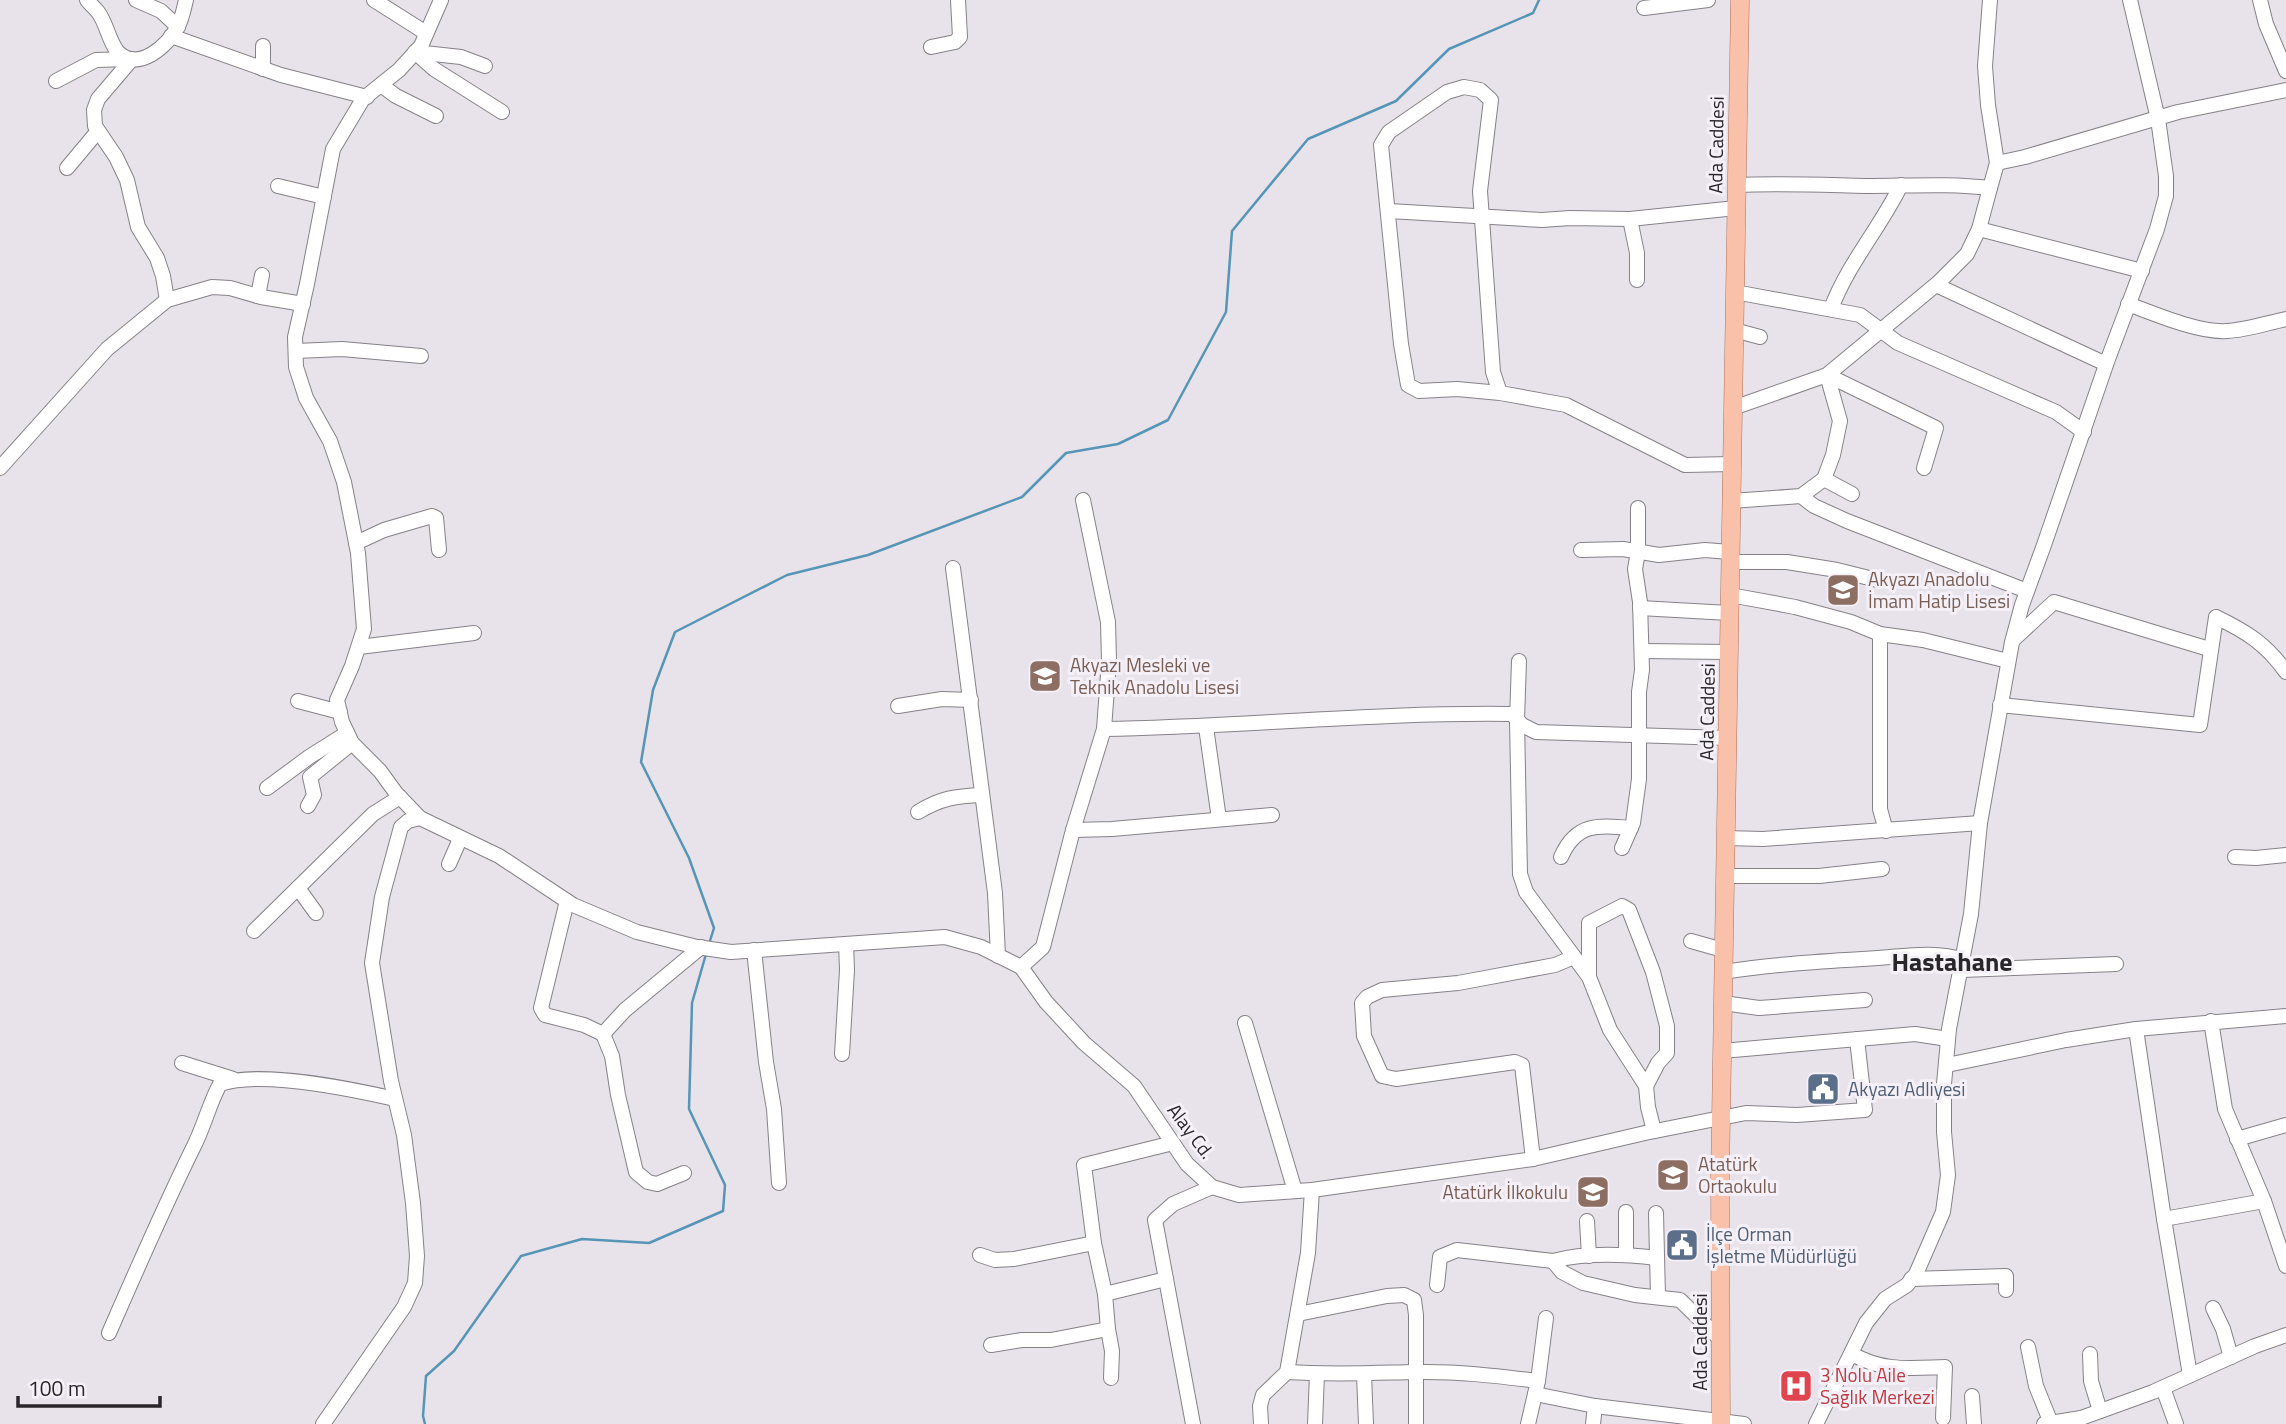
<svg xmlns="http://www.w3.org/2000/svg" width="2286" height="1424" font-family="'Titillium Web',sans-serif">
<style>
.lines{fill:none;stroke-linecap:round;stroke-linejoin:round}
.stream{stroke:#5795b6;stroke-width:2.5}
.minor-casing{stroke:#868188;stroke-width:16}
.major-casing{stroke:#af7057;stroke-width:19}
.minor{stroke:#fff;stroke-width:14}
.major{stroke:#fac1aa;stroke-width:18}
.labels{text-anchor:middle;stroke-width:6;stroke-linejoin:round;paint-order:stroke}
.street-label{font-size:19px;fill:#282628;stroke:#f5f0f7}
.education-label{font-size:19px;fill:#785e54;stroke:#f5f0f7;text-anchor:start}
.service-label{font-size:19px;fill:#4e5e75;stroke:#f5f0f7;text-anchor:start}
.health-label{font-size:19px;fill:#be3a42;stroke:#f5f0f7;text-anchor:start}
.district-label{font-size:26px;font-weight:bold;fill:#282628;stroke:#f5f0f7}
</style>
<rect width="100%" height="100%" fill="#e8e3ea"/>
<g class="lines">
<g class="stream">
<path d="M709,944L714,928L689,858L641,762L653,690L675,632L787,575L868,555L1022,497L1066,453L1118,444L1168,420L1226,312L1232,231L1308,139L1396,101L1449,49L1533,13L1539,0"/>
<path d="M425,1424L423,1416L426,1376L454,1351L521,1256L582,1239L649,1243L723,1211L725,1185L689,1109L692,1003L706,954"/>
</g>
<defs>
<g id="minor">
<path d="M87,0C90,4 95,8 98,12C107,24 108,39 117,51C137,74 169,45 178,26C182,19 184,8 186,0"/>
<path d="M136,0L161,11L178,27"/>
<path d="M374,0L426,33"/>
<path d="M441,0L421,46L399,70L363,99L333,149L307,284L295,337L296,367L306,398L330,441L344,482L358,553L364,629L352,666L337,700L342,722L352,743L380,771L396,793L420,818L499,856L573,905L637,932L697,947L731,952L945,937L981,947L1021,967L1046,1002L1084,1043L1134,1086L1187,1164L1212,1187L1239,1195L1312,1190L1533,1159L1645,1133L1746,1113L1797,1115L1865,1110L1857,1039"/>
<path d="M1990,0L1985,66L1988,105L1997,163"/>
<path d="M2260,0L2266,24L2286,71"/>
<path d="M1644,8L1708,0"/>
<path d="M171,36L281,75L367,97"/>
<path d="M931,47L955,42L960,37L958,0"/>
<path d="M415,52L434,69L502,112"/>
<path d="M415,52L461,57L485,66"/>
<path d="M132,59L98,99L94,110L95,126L116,157L127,180L138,227L157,258L163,276L167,300"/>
<path d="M263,69V46"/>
<path d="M56,81L96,60L130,59"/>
<path d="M381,85L396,96L436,116"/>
<path d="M67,168L98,131"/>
<path d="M1737,185C1780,183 1823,185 1866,186C1908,186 1949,183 1990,188L1997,163L2025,157L2178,112L2286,90"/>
<path d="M278,186L324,197"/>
<path d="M1389,211L1542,220L1570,218L1630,219L1736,208"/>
<path d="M1630,219L1637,253V280"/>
<path d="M1979,229L2142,271"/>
<path d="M1936,285L2106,364"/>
<path d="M1735,292L1860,315L1898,343L2056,412L2084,432"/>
<path d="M258,296L262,275"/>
<path d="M2128,304C2155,314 2199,333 2227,331C2247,330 2267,323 2286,319"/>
<path d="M1831,309C1847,265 1880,228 1901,185"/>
<path d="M1734,330L1760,337"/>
<path d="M296,351L342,349L421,356"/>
<path d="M1827,375L1936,428L1924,468"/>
<path d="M1500,393L1493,372L1480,191L1491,100L1480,90L1464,87L1447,92L1389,132L1381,145L1401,344L1408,385L1419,391L1457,389L1500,393L1566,405L1685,465L1732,464"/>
<path d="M1733,408L1827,375L1938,283L1967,254L1979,229L1990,188"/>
<path d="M0,468L107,349L167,300L212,287L230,288L261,297L303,304"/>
<path d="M1824,479L1852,494"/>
<path d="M1801,496L1814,506L1847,521L2027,591"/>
<path d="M1731,501L1801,496L1824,479L1833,455L1840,421L1827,375"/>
<path d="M356,543L384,530L432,516L436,518L439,550"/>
<path d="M1581,550L1623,549L1659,555L1705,550L1730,552"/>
<path d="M1730,562H1787L1837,570L1881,581"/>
<path d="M953,568L995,893L998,956"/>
<path d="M1730,595L1795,607L1851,622L1880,634L1923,640L2008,661"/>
<path d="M1640,608L1729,613"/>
<path d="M1880,634V809L1886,831"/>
<path d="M2013,640L2054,602L2209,649"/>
<path d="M359,647L474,633"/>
<path d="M1642,651L1729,652"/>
<path d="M1519,661L1517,720L1520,874L1526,892L1589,977L1610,1030L1646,1086L1648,1107L1654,1131"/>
<path d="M298,701L340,712"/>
<path d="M2000,705L2200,725L2216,617C2247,632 2266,644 2286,672"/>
<path d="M898,706L942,699L971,700"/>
<path d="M1206,727L1219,819"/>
<path d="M1104,729C1240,727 1376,712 1512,714L1522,725L1536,732L1727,738"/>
<path d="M267,788L309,757L347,733"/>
<path d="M308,806L314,795L310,777L352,743"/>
<path d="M918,812C941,798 956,796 982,795"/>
<path d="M1073,830L1112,829L1272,815"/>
<path d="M1725,838L1763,839L1980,823"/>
<path d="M1622,848L1633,823L1639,779V692L1642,670L1640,602L1635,569L1638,552V508"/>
<path d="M1561,857C1576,823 1597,825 1631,828"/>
<path d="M2235,857L2256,858L2286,855"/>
<path d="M449,864L460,839"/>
<path d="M1725,876H1819L1882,869"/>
<path d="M298,888L316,913"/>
<path d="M567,901L541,1008L545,1015L584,1025L603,1034L612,1056L618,1095L636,1172L648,1182L657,1184L684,1173"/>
<path d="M254,931L373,814L400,797"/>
<path d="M1691,941L1723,950"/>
<path d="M754,950L766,1062L774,1109L779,1183"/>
<path d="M1021,967L1043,947L1073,830L1104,729L1109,661L1108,622L1083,500"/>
<path d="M1962,970L2116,964"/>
<path d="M1723,972C1774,964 1827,961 1878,958C1906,956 1937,951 1963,960"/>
<path d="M1589,977V923L1622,906L1629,910L1653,972L1667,1026V1053L1658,1063L1646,1086"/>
<path d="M1723,1003L1759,1008L1865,1000"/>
<path d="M2211,1021L2225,1109L2264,1201L2286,1266"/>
<path d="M1245,1023L1295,1191"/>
<path d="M2136,1029L2164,1219L2190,1375"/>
<path d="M603,1034L625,1010L701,947"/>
<path d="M1722,1051L1915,1034L1948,1039"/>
<path d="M842,1054L847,970L846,944"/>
<path d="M182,1063L233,1079"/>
<path d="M1947,1065L2066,1040L2136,1029L2286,1016"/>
<path d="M2237,1139L2286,1125"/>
<path d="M1533,1159L1522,1065L1515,1062L1396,1079L1382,1076L1364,1036L1362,1003L1367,997L1382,990L1458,983L1555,965L1574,957"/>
<path d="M1656,1213L1658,1297"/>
<path d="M2164,1219L2264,1201"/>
<path d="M1587,1221L1589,1256"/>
<path d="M1626,1254V1212"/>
<path d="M980,1255L995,1260L1014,1259L1094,1243"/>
<path d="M1553,1261C1586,1252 1623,1254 1657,1258"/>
<path d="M1911,1279L2006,1276V1290"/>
<path d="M1437,1285L1440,1257L1457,1250L1553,1261L1562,1272L1583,1283L1635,1295L1680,1300L1721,1340"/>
<path d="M1105,1294L1166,1279"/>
<path d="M2213,1308L2223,1329L2231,1357"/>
<path d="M1298,1314L1387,1296L1404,1295L1414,1300L1416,1315V1424"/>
<path d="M109,1333C136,1271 163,1209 193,1148C204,1127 209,1104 220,1084C262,1070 351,1089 395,1099"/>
<path d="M991,1345L1022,1340H1051L1108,1329"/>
<path d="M2028,1347L2036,1386L2051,1423"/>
<path d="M1852,1354C1883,1372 1911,1368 1945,1367L1943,1418"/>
<path d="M2090,1354L2091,1381L2100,1411"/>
<path d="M1287,1372C1330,1375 1372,1373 1415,1372C1457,1371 1497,1376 1538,1381"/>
<path d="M1364,1375L1366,1424"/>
<path d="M1111,1378L1112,1351L1108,1329L1105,1294L1094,1243L1084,1165L1173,1143"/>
<path d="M2163,1388L2176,1424"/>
<path d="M1535,1394L1595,1406L1744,1424"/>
<path d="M1972,1396L1974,1424"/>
<path d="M323,1424L404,1307L415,1283L417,1256L413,1203L404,1135L391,1081L372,963L382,897L401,827L408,821L420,818"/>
<path d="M1193,1424L1155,1220L1173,1204L1212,1187"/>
<path d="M1261,1424L1260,1406L1263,1395L1287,1372L1308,1253L1312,1190"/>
<path d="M1315,1424L1317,1374"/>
<path d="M1528,1424L1538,1381L1546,1318"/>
<path d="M1593,1424L1595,1406"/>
<path d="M1816,1424L1866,1323L1885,1299L1907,1285L1916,1274L1943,1212L1948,1175L1944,1132V1084L1949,1029L1971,914L1980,823L2012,642L2022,605L2044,545L2108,359L2157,229L2166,196V176L2158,119L2130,0"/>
<path d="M2044,1424L2081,1418L2153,1392L2255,1346L2286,1335"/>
</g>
<path id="major" d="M1721,1424L1720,1177L1740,0"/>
</defs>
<use href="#minor" class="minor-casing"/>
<use href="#major" class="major-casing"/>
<use href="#minor" class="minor"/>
<use href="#major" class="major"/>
</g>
<defs>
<symbol id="school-square" viewBox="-11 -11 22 22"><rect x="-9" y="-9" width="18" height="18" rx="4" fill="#8d6e63" stroke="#f5f0f7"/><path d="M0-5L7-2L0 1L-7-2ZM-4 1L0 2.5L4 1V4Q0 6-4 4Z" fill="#fff"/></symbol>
<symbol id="civic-square" viewBox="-11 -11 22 22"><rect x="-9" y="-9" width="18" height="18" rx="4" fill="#5c6f8a" stroke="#f5f0f7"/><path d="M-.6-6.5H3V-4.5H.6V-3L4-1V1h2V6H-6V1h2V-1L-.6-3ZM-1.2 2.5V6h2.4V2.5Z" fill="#fff"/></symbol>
<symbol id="hospital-square" viewBox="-11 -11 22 22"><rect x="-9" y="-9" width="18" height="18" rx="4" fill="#e0444e" stroke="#f5f0f7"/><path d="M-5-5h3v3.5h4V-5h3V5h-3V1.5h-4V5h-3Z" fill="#fff"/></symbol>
</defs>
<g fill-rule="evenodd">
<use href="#school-square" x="1824" y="571" width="38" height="38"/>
<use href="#school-square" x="1026" y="657" width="38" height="38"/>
<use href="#civic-square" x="1804" y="1070" width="38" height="38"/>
<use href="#school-square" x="1654" y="1156" width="38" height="38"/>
<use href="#school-square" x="1574" y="1173" width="38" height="38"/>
<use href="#civic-square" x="1663" y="1226" width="38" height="38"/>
<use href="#hospital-square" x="1777" y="1367" width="38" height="38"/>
</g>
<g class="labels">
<g class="street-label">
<text transform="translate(1716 145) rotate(-89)" y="7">Ada Caddesi</text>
<text transform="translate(1707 712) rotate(-89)" y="7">Ada Caddesi</text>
<text transform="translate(1191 1131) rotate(53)" y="7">Alay Cd.</text>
<text transform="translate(1700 1342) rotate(-90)" y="7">Ada Caddesi</text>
</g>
<g class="education-label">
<text x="1868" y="586">Akyazı Anadolu<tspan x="1868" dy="22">İmam Hatip Lisesi</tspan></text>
<text x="1070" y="672">Akyazı Mesleki ve<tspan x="1070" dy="22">Teknik Anadolu Lisesi</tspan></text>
<text x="1698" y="1171">Atatürk<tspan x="1698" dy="22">Ortaokulu</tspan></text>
<text x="1568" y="1199" text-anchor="end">Atatürk İlkokulu</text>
</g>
<g class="service-label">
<text x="1848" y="1096">Akyazı Adliyesi</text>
<text x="1706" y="1241">İlçe Orman<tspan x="1706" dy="22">İşletme Müdürlüğü</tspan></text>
</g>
<g class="health-label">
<text x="1820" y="1382">3 Nolu Aile<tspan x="1820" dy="22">Sağlık Merkezi</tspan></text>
</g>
<g class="district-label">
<text x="1952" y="971">Hastahane</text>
</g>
</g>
<path d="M18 1396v10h142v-10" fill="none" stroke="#282628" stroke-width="3.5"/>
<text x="28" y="1396" font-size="21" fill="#282628" stroke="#f5f0f7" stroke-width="5" paint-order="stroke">100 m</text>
</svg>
